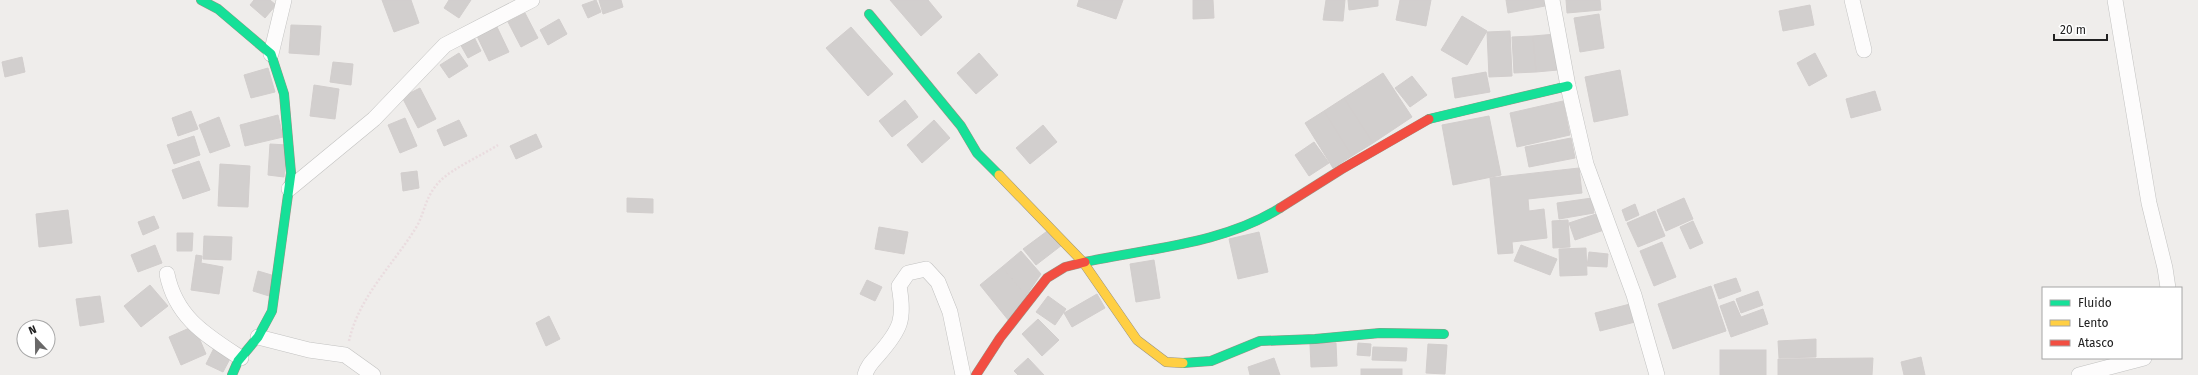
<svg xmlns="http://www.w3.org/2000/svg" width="2198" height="375" font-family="'Fira Sans',sans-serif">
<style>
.building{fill:#d2cfce;stroke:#d2cecd}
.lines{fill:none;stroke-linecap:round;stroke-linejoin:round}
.street-casing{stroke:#c2c2c1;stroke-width:16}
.fast-casing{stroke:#989384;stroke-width:10}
.slow-casing{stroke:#989384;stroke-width:10}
.jam-casing{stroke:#989384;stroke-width:10}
.path{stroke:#eadcdf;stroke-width:2.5;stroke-dasharray:2 2;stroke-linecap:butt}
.street{stroke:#fdfcfc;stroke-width:15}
.fast{stroke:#16e098;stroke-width:9}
.slow{stroke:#ffcf43;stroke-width:9}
.jam{stroke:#f24e42;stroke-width:9}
</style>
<rect width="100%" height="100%" fill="#efedeb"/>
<g class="building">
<path d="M254,0H270L276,5L265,18L250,5Z"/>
<path d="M382,0H411L419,23L394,32Z"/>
<path d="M449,0H471L459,18L444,8Z"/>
<path d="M596,0L601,12L588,18L582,5Z"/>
<path d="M599,0H621L623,7L603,14Z"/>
<path d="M890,0H928L942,17L921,36Z"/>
<path d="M1079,0H1123L1116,19L1077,6Z"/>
<path d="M1193,0H1213L1214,18L1193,19Z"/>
<path d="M1326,0H1345L1343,21L1323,20Z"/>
<path d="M1348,0H1378V6L1349,10Z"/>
<path d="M1400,0H1431L1426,26L1396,20Z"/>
<path d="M1506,0H1544L1545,6L1508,13Z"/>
<path d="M1566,0H1600L1601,10L1567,13Z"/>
<path d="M1810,5L1814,25L1783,31L1779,11Z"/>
<path d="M525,13L538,38L521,47L508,22Z"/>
<path d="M1599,14L1604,48L1580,52L1574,18Z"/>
<path d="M1462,16L1487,31L1467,65L1441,50Z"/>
<path d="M559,19L567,34L548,45L540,30Z"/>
<path d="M291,25L321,26L319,55L289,53Z"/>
<path d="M497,27L509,52L489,61L477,36Z"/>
<path d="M851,27L893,74L868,96L826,48Z"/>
<path d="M1510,31L1512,76L1489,77L1487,32Z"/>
<path d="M1556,34L1558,70L1536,72L1533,36Z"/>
<path d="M473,35L481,51L468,58L459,42Z"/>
<path d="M1533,36L1536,72L1514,73L1512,37Z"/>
<path d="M459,53L468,66L449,78L440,65Z"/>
<path d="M979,53L998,75L976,94L957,73Z"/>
<path d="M1815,53L1827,76L1809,86L1797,63Z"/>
<path d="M22,57L25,72L5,77L2,62Z"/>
<path d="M333,62L353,64L351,85L330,82Z"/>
<path d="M268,68L275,92L251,98L244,75Z"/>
<path d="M1620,70L1628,115L1594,122L1585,77Z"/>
<path d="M1486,72L1490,92L1455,98L1452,78Z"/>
<path d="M1383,73L1412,117L1373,143L1344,98Z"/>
<path d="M1412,76L1427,95L1410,107L1395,88Z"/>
<path d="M314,85L339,89L335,119L310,116Z"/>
<path d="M420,88L436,119L418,128L402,97Z"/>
<path d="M1875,91L1881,110L1851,118L1846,99Z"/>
<path d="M1344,98L1373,143L1352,156L1324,111Z"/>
<path d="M905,100L918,117L892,137L879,121Z"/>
<path d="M1563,101L1570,135L1517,147L1510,113Z"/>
<path d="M191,111L198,129L178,136L172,118Z"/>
<path d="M1324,111L1352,156L1333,168L1305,123Z"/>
<path d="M278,115L283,137L245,146L240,125Z"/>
<path d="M1489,116L1501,175L1453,185L1442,125Z"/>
<path d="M219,117L230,146L210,153L199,125Z"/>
<path d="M405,118L417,146L400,153L388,125Z"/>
<path d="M459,120L467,136L444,146L437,130Z"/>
<path d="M934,120L950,138L922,163L907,145Z"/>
<path d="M1043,125L1057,142L1030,164L1016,148Z"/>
<path d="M536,134L542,147L516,159L510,146Z"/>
<path d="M194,136L200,155L174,164L167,145Z"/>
<path d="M1571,138L1575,158L1529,167L1525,147Z"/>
<path d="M1314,142L1329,163L1309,176L1295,155Z"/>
<path d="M270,144L287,145L284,177L268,175Z"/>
<path d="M199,161L210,190L183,199L172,170Z"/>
<path d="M220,164L250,166L248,207L218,206Z"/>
<path d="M1579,168L1582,193L1528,199L1529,211L1544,209L1547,238L1512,242L1513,253L1498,254L1490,178Z"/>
<path d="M417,171L419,188L403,191L401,173Z"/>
<path d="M627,198L653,199V213L627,212Z"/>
<path d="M1592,198L1594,213L1559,219L1557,203Z"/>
<path d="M1684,198L1693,219L1666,231L1657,210Z"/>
<path d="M1635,204L1639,215L1626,221L1622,210Z"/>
<path d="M68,210L72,243L39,247L36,214Z"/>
<path d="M1655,211L1665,236L1638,247L1627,223Z"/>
<path d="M1599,213L1604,230L1575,240L1569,223Z"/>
<path d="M154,216L159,228L143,235L138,222Z"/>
<path d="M1568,220L1570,247L1553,248L1552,221Z"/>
<path d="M1693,221L1703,243L1690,249L1680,227Z"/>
<path d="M879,227L908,232L904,254L875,249Z"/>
<path d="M1050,229L1062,245L1036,265L1023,249Z"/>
<path d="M1259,232L1268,272L1238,279L1229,239Z"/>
<path d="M177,233H193L192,251H177Z"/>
<path d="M204,236L232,237L231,260L203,259Z"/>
<path d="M1662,242L1676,277L1654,286L1640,251Z"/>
<path d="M155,245L162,263L138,272L131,255Z"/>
<path d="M1521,245L1557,259L1550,275L1514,261Z"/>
<path d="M1586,248L1587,275L1560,276L1559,249Z"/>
<path d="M1021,251L1041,274L1026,296L1002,267Z"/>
<path d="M1589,252L1608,254L1607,267L1587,266Z"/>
<path d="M196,255L202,256L201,263L223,267L219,294L191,290Z"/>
<path d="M1154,260L1160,298L1136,302L1130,264Z"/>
<path d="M1002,267L1026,296L1009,321L980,285Z"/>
<path d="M258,271L275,276L269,296L253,291Z"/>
<path d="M1736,278L1741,291L1719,299L1714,285Z"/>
<path d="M867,280L882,287L875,301L860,294Z"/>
<path d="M150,285L168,306L141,327L124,306Z"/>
<path d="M1711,286L1726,331L1673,349L1658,304Z"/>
<path d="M1758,291L1763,305L1741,313L1736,299Z"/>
<path d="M1097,294L1105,308L1072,327L1064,313Z"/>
<path d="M100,296L104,322L80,326L76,299Z"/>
<path d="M1048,296L1066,309L1055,325L1036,312Z"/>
<path d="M1734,301L1741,317L1763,309L1768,324L1731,337L1720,306Z"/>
<path d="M1630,304L1635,322L1600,331L1595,313Z"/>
<path d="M549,316L560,339L546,346L536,323Z"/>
<path d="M1038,319L1059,340L1042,356L1022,334Z"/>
<path d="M194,326L206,354L181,365L169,337Z"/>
<path d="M1816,339V357L1779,358L1778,341Z"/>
<path d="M1336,343L1337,366L1311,367L1310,344Z"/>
<path d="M1358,343L1371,344L1370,356L1357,355Z"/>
<path d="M1428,344L1447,345L1445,374L1426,373Z"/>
<path d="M215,346L232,355L223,372L206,364Z"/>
<path d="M1373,347L1407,348L1406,361L1372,360Z"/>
<rect x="1720" y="350" width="46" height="25"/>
<path d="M1921,357L1925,375H1904L1901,362Z"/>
<path d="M1028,358L1044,375H1018L1014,371Z"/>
<path d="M1274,358L1280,375H1250L1248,367Z"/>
<path d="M1873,358L1872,375H1778V359Z"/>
<rect x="1361" y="369" width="41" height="6"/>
</g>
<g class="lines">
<defs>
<g id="street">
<path d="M1552,0L1568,86L1586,164L1634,295L1657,375"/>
<path d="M1852,0L1864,50"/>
<path d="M2115,0L2149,203L2165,268L2168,288"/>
<path d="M271,54L284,0"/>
<path d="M289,189L374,119L445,45L532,0"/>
<path d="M167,274C176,318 206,335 241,358"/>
<path d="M258,337L309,350L345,355L373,375"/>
<path d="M865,375C867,366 873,361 879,354C901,329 905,319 899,286L908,273L926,269L938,282L950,312L963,375"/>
<path d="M2079,375L2144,358"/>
</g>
<g id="fast">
<path d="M201,0L218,9L271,54L284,94L291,173L272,311L258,337L238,361L232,375"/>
<path d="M869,14L961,126L977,153L999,175"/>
<path d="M1429,119L1568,86"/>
<path d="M1085,262C1150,248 1223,244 1280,208"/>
<path d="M1183,363L1211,361L1260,341L1315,339L1380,333L1444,334"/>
</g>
<path id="slow" d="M999,175L1083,262L1137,340L1166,362L1183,363"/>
<g id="jam">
<path d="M1280,208L1342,169L1429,119"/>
<path d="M976,375L1000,338L1047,278L1065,267L1085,262"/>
</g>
</defs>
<use href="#street" class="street-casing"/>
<use href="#fast" class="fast-casing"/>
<use href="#slow" class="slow-casing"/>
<use href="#jam" class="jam-casing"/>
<path class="path" d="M349,341C359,296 394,264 417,226C426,209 425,196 441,180C452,169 484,154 498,145"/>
<use href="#street" class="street"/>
<use href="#fast" class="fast"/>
<use href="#slow" class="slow"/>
<use href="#jam" class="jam"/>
</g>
<rect x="2042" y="287" width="140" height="72" fill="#ffffff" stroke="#a6a6a6"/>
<rect x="2050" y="300" width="20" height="6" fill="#16e098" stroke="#a6a6a6"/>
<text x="2078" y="307" font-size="12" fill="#212121">Fluido</text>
<rect x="2050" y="320" width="20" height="6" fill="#ffcf43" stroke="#a6a6a6"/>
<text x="2078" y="327" font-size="12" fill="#212121">Lento</text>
<rect x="2050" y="340" width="20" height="6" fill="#f24e42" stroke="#a6a6a6"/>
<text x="2078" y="347" font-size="12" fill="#212121">Atasco</text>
<g transform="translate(36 339) rotate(338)"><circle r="19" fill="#ffffff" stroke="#a6a6a6"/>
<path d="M0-3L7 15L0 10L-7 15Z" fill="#696868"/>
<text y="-6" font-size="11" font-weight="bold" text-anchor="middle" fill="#212121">N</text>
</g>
<path d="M2054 34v6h53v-6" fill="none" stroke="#212121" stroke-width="2"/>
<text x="2060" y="34" font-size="12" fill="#212121" stroke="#ffffff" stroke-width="3" paint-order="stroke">20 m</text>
</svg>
